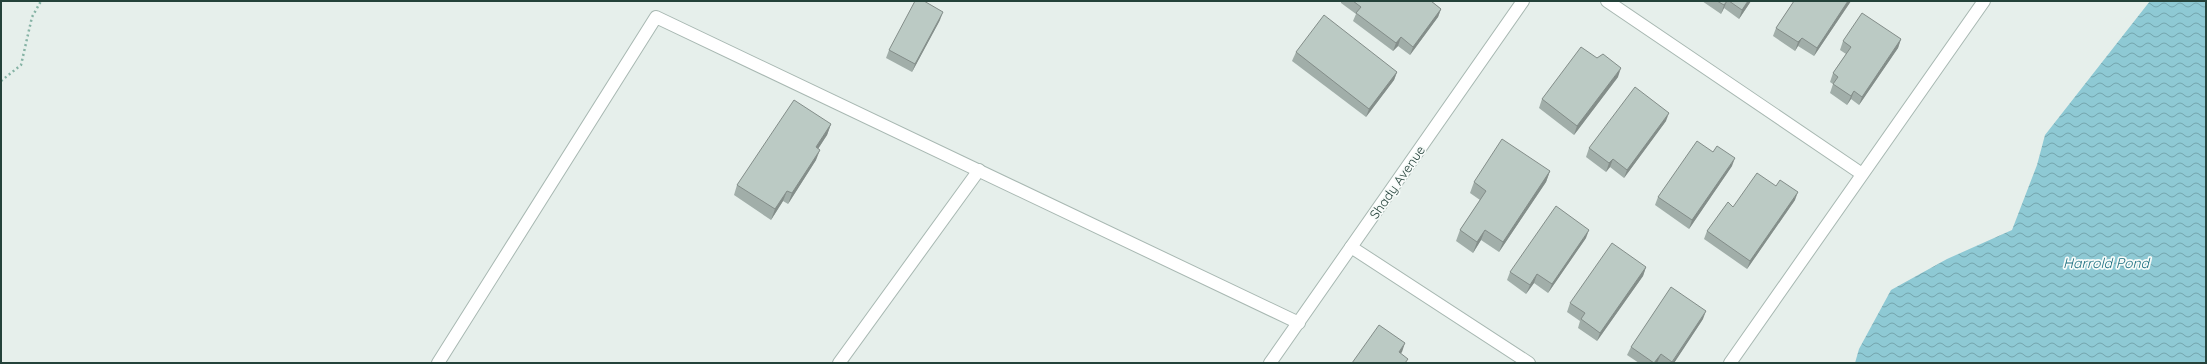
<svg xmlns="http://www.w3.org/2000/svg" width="2207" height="364" font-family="Quicksand,sans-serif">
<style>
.water{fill:url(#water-waves)}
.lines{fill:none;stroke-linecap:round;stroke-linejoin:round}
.minor-casing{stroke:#a8b8b2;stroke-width:14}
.path{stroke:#86b3a5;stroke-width:2.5;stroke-dasharray:2 3;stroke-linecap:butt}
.minor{stroke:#fff;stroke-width:12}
.wall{fill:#a1aea9}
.shaded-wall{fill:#838d89}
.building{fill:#bbcac4;stroke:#838d89}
.labels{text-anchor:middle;stroke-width:3.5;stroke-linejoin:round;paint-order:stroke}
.street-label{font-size:13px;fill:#24423a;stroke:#f7fbf9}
.water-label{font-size:14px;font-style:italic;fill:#1c6f80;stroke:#f7fbf9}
</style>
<defs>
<pattern id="water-waves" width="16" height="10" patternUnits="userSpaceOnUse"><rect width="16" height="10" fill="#8ec9d4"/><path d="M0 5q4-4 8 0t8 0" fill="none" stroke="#74a5ad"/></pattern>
</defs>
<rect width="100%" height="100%" fill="#e6efeb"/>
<path class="water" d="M2150,1H2206V363H1855L1859,349L1891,290L1947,259L2012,230L2037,165L2045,135Z"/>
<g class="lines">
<defs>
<g id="minor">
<path d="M1607,1L1862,174"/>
<path d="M1351,247L1529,363"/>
<path d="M438,363L656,17L1299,323"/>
<path d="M839,363L979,170"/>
<path d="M1270,363L1523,1"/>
<path d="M1730,363L1984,1"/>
</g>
</defs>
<use href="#minor" class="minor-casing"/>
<path class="path" d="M1,81L21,65L32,17L41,1"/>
<use href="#minor" class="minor"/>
</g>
<g class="wall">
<path d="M1341,1H1431L1441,9L1438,17L1410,55L1398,46L1393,51L1353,21L1356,14L1341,3Z"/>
<path d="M1702,1H1751L1739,19L1724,8L1721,14Z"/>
<path d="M1794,1H1851L1814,56L1798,46L1795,51L1773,36L1776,28Z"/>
<path d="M940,20L912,72L886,58L889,50Z"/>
<path d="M1901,39L1898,48L1859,105L1851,99L1847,105L1830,93L1833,84L1830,82L1833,73L1846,54L1840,50L1843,41Z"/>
<path d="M1296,52L1397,72L1394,80L1366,117L1292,61Z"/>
<path d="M1618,77L1574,135L1539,108L1542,99Z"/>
<path d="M1666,121L1624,178L1610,167L1606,172L1586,157L1589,148Z"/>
<path d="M831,124L827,135L818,149L816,160L788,204L783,201L771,220L734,195L737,185Z"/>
<path d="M1732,166L1689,229L1655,205L1658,197Z"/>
<path d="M1550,171L1546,182L1499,252L1481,240L1473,253L1456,241L1460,230L1480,200L1470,193L1474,182Z"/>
<path d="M1795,200L1747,269L1704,239L1707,231L1733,207Z"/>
<path d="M1586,238L1548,293L1534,283L1526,294L1507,280L1510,272Z"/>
<path d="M1646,267L1643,276L1597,341L1578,328L1580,321L1567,312L1570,303Z"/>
<path d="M1703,319L1674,363H1639L1627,355L1631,347Z"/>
</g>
<g class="shaded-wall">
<path d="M1727,1L1724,8L1721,14L1724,5Z"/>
<path d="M1748,1H1751L1739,19L1742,10Z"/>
<path d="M1848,1H1851L1814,56L1817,48Z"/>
<path d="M1441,9L1438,17L1410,55L1413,47Z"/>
<path d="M943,12L940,20L912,72L915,64Z"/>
<path d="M1401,37L1398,46L1393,51L1396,43Z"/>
<path d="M1802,38L1798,46L1795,51L1798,42Z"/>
<path d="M1901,39L1898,48L1859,105L1862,97Z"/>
<path d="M1621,68L1618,77L1574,135L1577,126Z"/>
<path d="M1397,72L1394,80L1366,117L1369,109Z"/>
<path d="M1854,91L1851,99L1847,105L1851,96Z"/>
<path d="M1669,113L1666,121L1624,178L1627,170Z"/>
<path d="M831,124L827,135L812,158L816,147Z"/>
<path d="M820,150L816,160L788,204L792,193Z"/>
<path d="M1735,158L1732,166L1689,229L1692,220Z"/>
<path d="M1613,159L1610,167L1606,172L1609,163Z"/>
<path d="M1550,171L1546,182L1499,252L1503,242Z"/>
<path d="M787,191L783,201L771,220L775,209Z"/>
<path d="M1798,192L1795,200L1747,269L1750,261Z"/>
<path d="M1485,230L1481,240L1473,253L1477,242Z"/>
<path d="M1589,230L1586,238L1548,293L1552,284Z"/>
<path d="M1646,267L1643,276L1597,341L1600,333Z"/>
<path d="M1537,274L1534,283L1526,294L1530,285Z"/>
<path d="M1706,311L1703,319L1674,363H1672Z"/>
<path d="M1405,343L1402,352L1395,361L1399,352Z"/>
<path d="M1661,354L1657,363H1654Z"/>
</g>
<g class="building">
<path d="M915,1H924L943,12L915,64L889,50Z"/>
<path d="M1353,1H1431L1441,9L1413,47L1401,37L1396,43L1356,13L1361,7Z"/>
<path d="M1717,1H1727L1724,5Z"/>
<path d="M1729,1H1748L1742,10Z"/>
<path d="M1794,1H1848L1817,48L1802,38L1798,42L1776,28Z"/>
<path d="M1862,13L1901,39L1862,97L1854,91L1851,96L1833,84L1838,77L1833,73L1851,47L1843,41Z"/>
<path d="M1324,15L1397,72L1369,109L1296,52Z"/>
<path d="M1581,47L1597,58L1603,54L1621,68L1577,126L1542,99Z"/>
<path d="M1635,87L1669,113L1627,170L1613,159L1609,163L1589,148Z"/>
<path d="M794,100L831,124L816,147L820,150L792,193L787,191L775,209L737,185Z"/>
<path d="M1502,139L1550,171L1503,242L1485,230L1477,242L1460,230L1486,191L1474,182Z"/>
<path d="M1697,141L1713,152L1717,146L1735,158L1692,220L1658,197Z"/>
<path d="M1757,173L1776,186L1780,180L1798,192L1750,261L1707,231L1728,202L1733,207Z"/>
<path d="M1556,206L1589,230L1552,284L1537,274L1530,285L1510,272Z"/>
<path d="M1612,243L1646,267L1600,333L1581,319L1585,313L1570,303Z"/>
<path d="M1671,287L1706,311L1672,362L1661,354L1654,363L1631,347Z"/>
<path d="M1379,325L1405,343L1399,352L1408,359L1405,363H1352Z"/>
</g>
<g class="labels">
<g class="street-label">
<text transform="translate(1397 182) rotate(-55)" y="5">Shady Avenue</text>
</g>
<g class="water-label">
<text x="2106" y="268">Harrold Pond</text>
</g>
</g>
<rect width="2207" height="364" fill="none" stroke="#24423a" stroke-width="4"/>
</svg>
